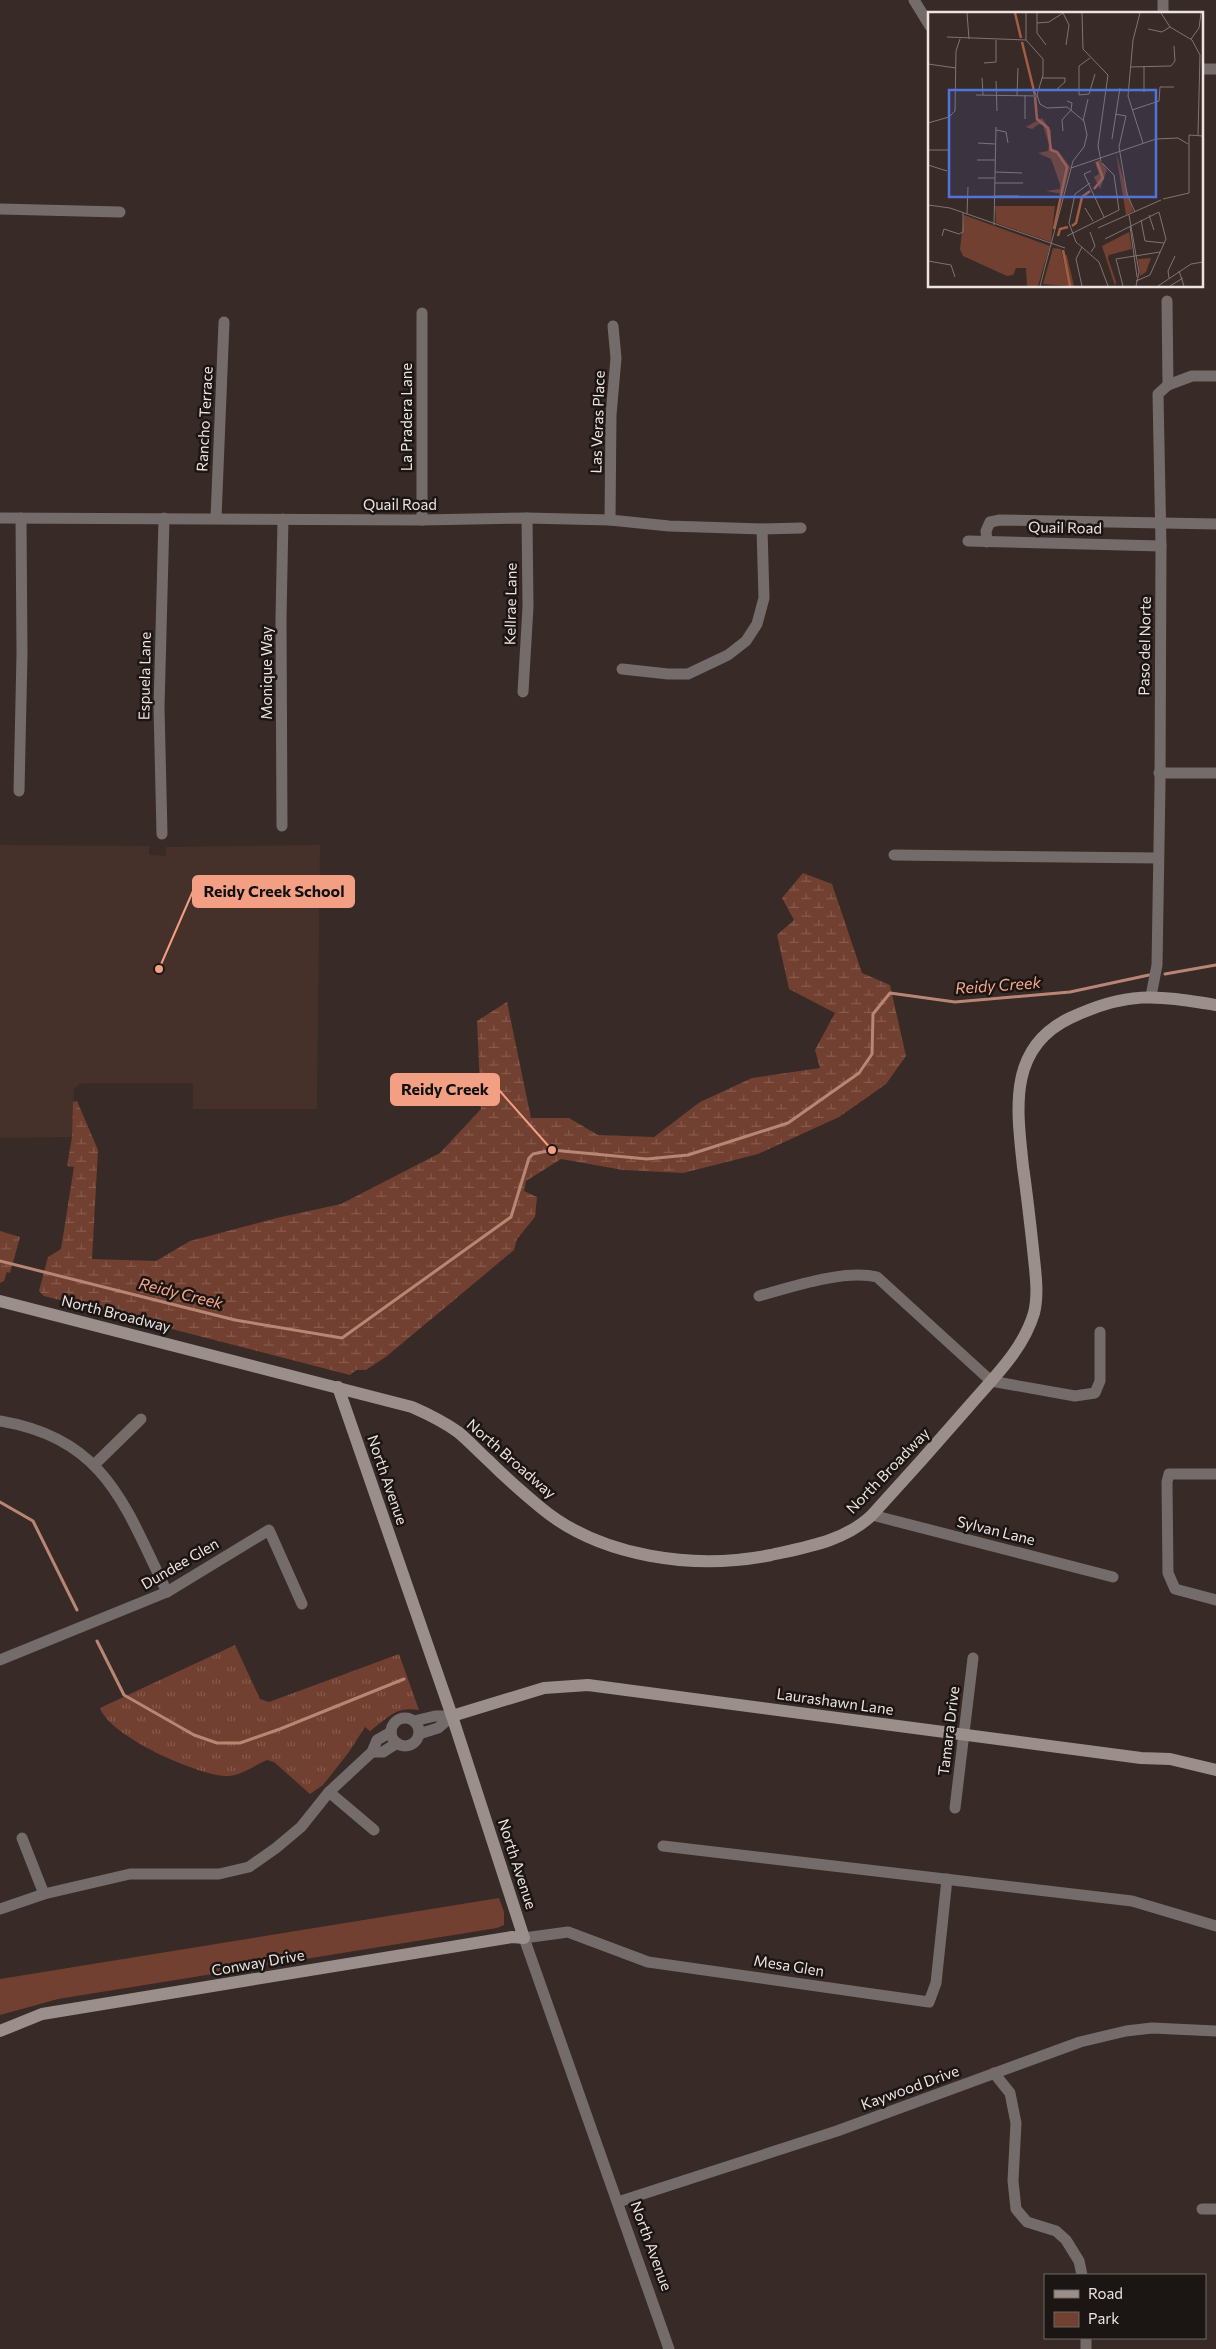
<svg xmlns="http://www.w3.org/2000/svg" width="1216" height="2349" font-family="Commissioner,sans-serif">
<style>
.built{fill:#45312a}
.grass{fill:url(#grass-tufts)}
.wetland{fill:url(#wetland-marsh)}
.green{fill:#714030}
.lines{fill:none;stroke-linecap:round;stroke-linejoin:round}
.stream{stroke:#b98674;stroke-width:3}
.street{stroke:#746c6a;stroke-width:11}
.secondary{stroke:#9b8f8b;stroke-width:12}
.labels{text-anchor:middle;stroke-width:5;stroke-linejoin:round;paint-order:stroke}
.street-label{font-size:15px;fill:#ede4e1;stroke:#1b1513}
.water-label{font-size:16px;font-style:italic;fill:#f8a88d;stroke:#1b1513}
.inset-river{fill:none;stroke:#a35d45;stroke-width:2.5}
.inset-road{fill:none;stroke:#807471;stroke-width:1}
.view{fill:#5174da;fill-opacity:0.15;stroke:#5174da;stroke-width:2.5}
.inset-edge{fill:none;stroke:#ede4e1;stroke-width:2.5}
.leader{fill:none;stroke:#f39f83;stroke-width:2}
.callout-dot{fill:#f39f83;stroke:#1b1513;stroke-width:2}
.callout{fill:#f39f83;stroke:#f39f83;stroke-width:2}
.callout-label{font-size:16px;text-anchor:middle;font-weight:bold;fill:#111}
</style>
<defs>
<pattern id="grass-tufts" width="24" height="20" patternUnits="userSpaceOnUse" patternTransform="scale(1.25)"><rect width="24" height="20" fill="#714030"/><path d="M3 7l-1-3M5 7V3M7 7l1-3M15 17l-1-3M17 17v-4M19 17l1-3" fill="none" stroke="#865b4e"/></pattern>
<pattern id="wetland-marsh" width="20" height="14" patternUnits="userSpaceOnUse" patternTransform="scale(1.25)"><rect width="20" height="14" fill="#714030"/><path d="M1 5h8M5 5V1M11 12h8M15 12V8" fill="none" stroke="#865b4e"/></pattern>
</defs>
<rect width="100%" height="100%" fill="#382a26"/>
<path class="built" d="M0,845L149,846V855L166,856V847L320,845L317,1109H193V1083H86L79,1084L74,1089L72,1137L0,1138Z"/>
<path class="grass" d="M235,1645L260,1699L269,1702L399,1654L419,1710C395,1706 388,1718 370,1731L365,1727L349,1752L323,1785L310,1794L274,1762L267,1760C255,1765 241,1776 228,1776C200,1777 109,1736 100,1708Z"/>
<g class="wetland">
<path d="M803,873L832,884L862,973L890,985L906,1056L886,1084L839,1117L758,1154L683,1173L623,1170L561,1159L526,1181L524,1191L537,1197L535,1217L517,1239L514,1250L387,1356L366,1370H356L350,1375L44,1296L39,1291L48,1257L61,1249L74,1167L67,1166L72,1137L73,1102L77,1101L98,1150L92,1259L156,1261L190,1241L281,1217L341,1204L440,1153L481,1109L477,1021L507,1002L531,1118H569L598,1135L654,1137L700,1102L752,1078L820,1068L815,1050L835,1013L789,989L777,935L794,920L782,898Z"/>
<path d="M0,1231L20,1237L10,1273L7,1272L4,1281L0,1283Z"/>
</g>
<path class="green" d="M499,1898L504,1912V1925L497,1928L58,1999L0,2015V1979Z"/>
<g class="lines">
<g class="stream">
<path d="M1165,974L1216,965"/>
<path d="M0,1261L235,1320L342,1338L511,1217L529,1158L533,1154L552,1150L647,1159L688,1155L788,1123L859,1073L872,1054L873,1014L890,993L955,1002L1070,992L1149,975"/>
<path d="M0,1502L33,1521L77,1610"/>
<path d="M97,1641L124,1695L194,1735L217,1743H240L280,1729L404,1679"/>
</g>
<g class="street">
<path d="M914,0L930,26"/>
<path d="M1163,14V0"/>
<path d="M1202,69H1216"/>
<path d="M0,209L120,212"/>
<path d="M422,313V520"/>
<path d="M1168,385L1192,376H1216"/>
<path d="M0,518L422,520L527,518L610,520L669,526L762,529L801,528"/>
<path d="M216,518L224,322"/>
<path d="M610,520L611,415L616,358L613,326"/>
<path d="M968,541L1161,546"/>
<path d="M987,542L986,531L990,522L1000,520L1216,524"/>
<path d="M622,669L668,674H688L728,655L746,641L757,624L764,598L762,529"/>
<path d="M523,692L528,607L527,518"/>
<path d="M1159,773H1216"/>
<path d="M19,791L22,654L21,518"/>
<path d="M282,826L281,618L283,519"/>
<path d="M162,834L159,707L164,518"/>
<path d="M894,855L1158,858"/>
<path d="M1151,996L1157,965L1160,785L1161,546L1158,394L1168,385L1167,301"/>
<path d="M759,1296C791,1287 845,1269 877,1277L991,1381L1075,1396L1095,1393L1100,1381V1332"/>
<path d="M0,1421C107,1439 125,1507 167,1592"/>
<path d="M95,1464L141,1419"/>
<path d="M1216,1474H1169L1167,1482L1168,1573L1175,1589L1216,1600"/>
<path d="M872,1515L1113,1577"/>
<path d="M0,1660L167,1592L269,1530L302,1604"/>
<circle cx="405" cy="1732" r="14"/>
<path d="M414,1721L435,1716H452"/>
<path d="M419,1734L438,1728L452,1716"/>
<path d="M372,1752H383L397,1743"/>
<path d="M329,1792L374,1830"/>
<path d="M955,1808L973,1658"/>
<path d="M22,1838L44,1894"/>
<path d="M663,1846L1132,1901L1216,1926"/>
<path d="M0,1909L44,1894L130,1874H219L249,1867L276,1848L301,1827L329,1792L372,1752L377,1740L391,1732"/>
<path d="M994,2073L1010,2093L1016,2123L1013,2181L1016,2209L1027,2222L1056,2231L1066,2240L1079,2261L1082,2275"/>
<path d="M618,2202L837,2131L1080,2042L1126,2031L1152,2028L1216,2031"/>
<path d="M1202,2209H1216"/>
<path d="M1086,2338V2349"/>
<path d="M669,2349L524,1938L568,1932L648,1962L929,2002L936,1983L947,1879"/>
</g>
<g class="secondary">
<path d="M0,1301L412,1407C428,1414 444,1422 458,1432C469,1441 479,1452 489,1461C505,1477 522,1492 540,1507C601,1558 695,1570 771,1555C807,1547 845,1541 872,1515C905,1479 938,1442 970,1405C994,1377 1023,1350 1034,1313C1039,1293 1035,1270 1033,1249C1030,1222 1027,1194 1023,1167C1017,1110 1007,1048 1070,1018C1127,991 1155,995 1216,1005"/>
<path d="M452,1716L544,1688L588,1685L1141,1758L1170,1759L1216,1770"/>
<path d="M0,2031L42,2014L512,1937L524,1938L452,1716L338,1387"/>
</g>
</g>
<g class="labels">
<g class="street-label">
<text transform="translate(407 417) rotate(-90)" y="5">La Pradera Lane</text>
<text transform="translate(205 419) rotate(-87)" y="5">Rancho Terrace</text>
<text transform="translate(598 422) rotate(-88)" y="5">Las Veras Place</text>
<text x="400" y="510">Quail Road</text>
<text transform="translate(1065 528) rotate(1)" y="5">Quail Road</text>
<text transform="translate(511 604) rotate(-89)" y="5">Kellrae Lane</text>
<text transform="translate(1145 646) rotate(-89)" y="5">Paso del Norte</text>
<text transform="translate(267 673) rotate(-90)" y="5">Monique Way</text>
<text transform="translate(145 676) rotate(-89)" y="5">Espuela Lane</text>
<text transform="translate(116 1314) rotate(14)" y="5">North Broadway</text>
<text transform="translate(511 1459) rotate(41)" y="5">North Broadway</text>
<text transform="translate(888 1471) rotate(-46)" y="5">North Broadway</text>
<text transform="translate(387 1480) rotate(71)" y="5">North Avenue</text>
<text transform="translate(996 1531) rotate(14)" y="5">Sylvan Lane</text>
<text transform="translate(180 1564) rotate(-30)" y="5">Dundee Glen</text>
<text transform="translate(835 1702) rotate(8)" y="5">Laurashawn Lane</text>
<text transform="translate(949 1731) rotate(-83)" y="5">Tamara Drive</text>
<text transform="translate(517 1864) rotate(72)" y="5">North Avenue</text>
<text transform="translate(258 1963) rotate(-10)" y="5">Conway Drive</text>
<text transform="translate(789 1966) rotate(9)" y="5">Mesa Glen</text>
<text transform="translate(910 2088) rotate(-20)" y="5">Kaywood Drive</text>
<text transform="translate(651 2246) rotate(70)" y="5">North Avenue</text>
</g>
<g class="water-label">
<text transform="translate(998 985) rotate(-4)" y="6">Reidy Creek</text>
<text transform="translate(181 1293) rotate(14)" y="6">Reidy Creek</text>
</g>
</g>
<g transform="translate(928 12)">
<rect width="275" height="275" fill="#382a26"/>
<path d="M172,148L179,158L172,177L166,165L171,162L167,150ZM67,194H127L123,230L68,211ZM125,236L133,237L141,274L115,272Z" fill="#714030"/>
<path d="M201,220L204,237L181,243L180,246L188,270L187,274L174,234ZM223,246L218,260L212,264L210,247Z" fill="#714030"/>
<path d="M114,106L123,119V136L131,140L142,155L135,182L118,179L132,177V172L123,147L110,141L120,139L121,133L115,113L111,112L104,117L98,115ZM134,238L139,244L146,274H141Z" fill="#714030"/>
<path d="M188,141L205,199L198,203ZM36,203L122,234L110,274H99L98,256H88L85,263L79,264L35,244L32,237Z" fill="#714030"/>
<path class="inset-river" d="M87,1L93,26M94,30L107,83M107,85L109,107L120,116L123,138L129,140L139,155L126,217M166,177L175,166L169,150M144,214L148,211L154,185L162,179M130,224L132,217L140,215M135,238L142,274"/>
<path class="inset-road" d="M39,1L41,27M98,1V28L115,47V63L109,83L112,92L119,96L139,95L156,109L159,123L156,135L145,149L112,274M109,1V21L118,33M135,1L141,13L138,33M154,1L155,37L180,63L170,134L173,149M212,1L205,28L200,84L215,131M233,1L242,15L264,28L272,43L270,123M109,11L121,10L135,1M220,17L234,20L242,15M19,25L98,28M263,27L271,16L273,1M162,46L151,54V83L161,82L167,62M56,51L68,50V28M0,52L28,56M202,55L243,54L247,49L246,34M54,66L55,83M114,66H137V70L128,78M68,69L69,99M216,80V54M48,83L109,84M89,83L90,56M204,98L231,89L232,75H246M187,102L198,104L191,135L199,182L207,200M97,107V83M155,109L160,87M0,111L21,105L27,99L28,39L32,27M68,118L78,120L80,131M135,119L134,108L143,98L144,91L139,89M184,127L192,76M50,131L67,132M0,138H20M49,148H67M0,153L19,159M143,156L228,127L250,126L260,132M163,159L156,162L176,205M67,160L94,161M50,166H67M67,171H95M162,171L147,182L141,211L148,230L171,250L180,274M67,184H91M235,187L261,181V123L275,124M0,193L22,196L137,236M157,196L165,209M39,202L40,175M201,203L211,260L208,274M221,203L226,218M213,208L217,229L236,231M66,213L68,115M202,214L209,265M170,216L233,188M162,220L167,234L163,240M14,224L16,217L31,222L35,220V201M139,224L191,198L186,163L174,151M177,227L231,200L238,227L222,263L208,269M154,235L148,247L154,274M0,249L23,253L27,265M251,259L256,274M241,266L240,259L247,244M195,274L188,247L232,240M230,274L263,252L275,250M242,274L255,266"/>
<path class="view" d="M21,78H228V185H21Z"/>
<rect width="275" height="275" class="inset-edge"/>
</g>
<path class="leader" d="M159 969L193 891M552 1150L499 1090"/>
<g class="callout-dot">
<circle cx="159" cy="969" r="5"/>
<circle cx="552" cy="1150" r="5"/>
</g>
<g class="callout">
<rect x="193" y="876" width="161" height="31" rx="5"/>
<rect x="391" y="1074" width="108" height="31" rx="5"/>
</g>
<g class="callout-label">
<text x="274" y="897">Reidy Creek School</text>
<text x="445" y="1095">Reidy Creek</text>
</g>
<rect x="1044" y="2274" width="162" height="65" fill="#1b1513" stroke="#6f6865"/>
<rect x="1054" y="2290" width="25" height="8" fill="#9b8f8b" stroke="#6f6865"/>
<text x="1088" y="2299" font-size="15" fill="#ede4e1">Road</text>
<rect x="1054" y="2312" width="25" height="15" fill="#714030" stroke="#6f6865"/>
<text x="1088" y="2324" font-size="15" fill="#ede4e1">Park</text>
</svg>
